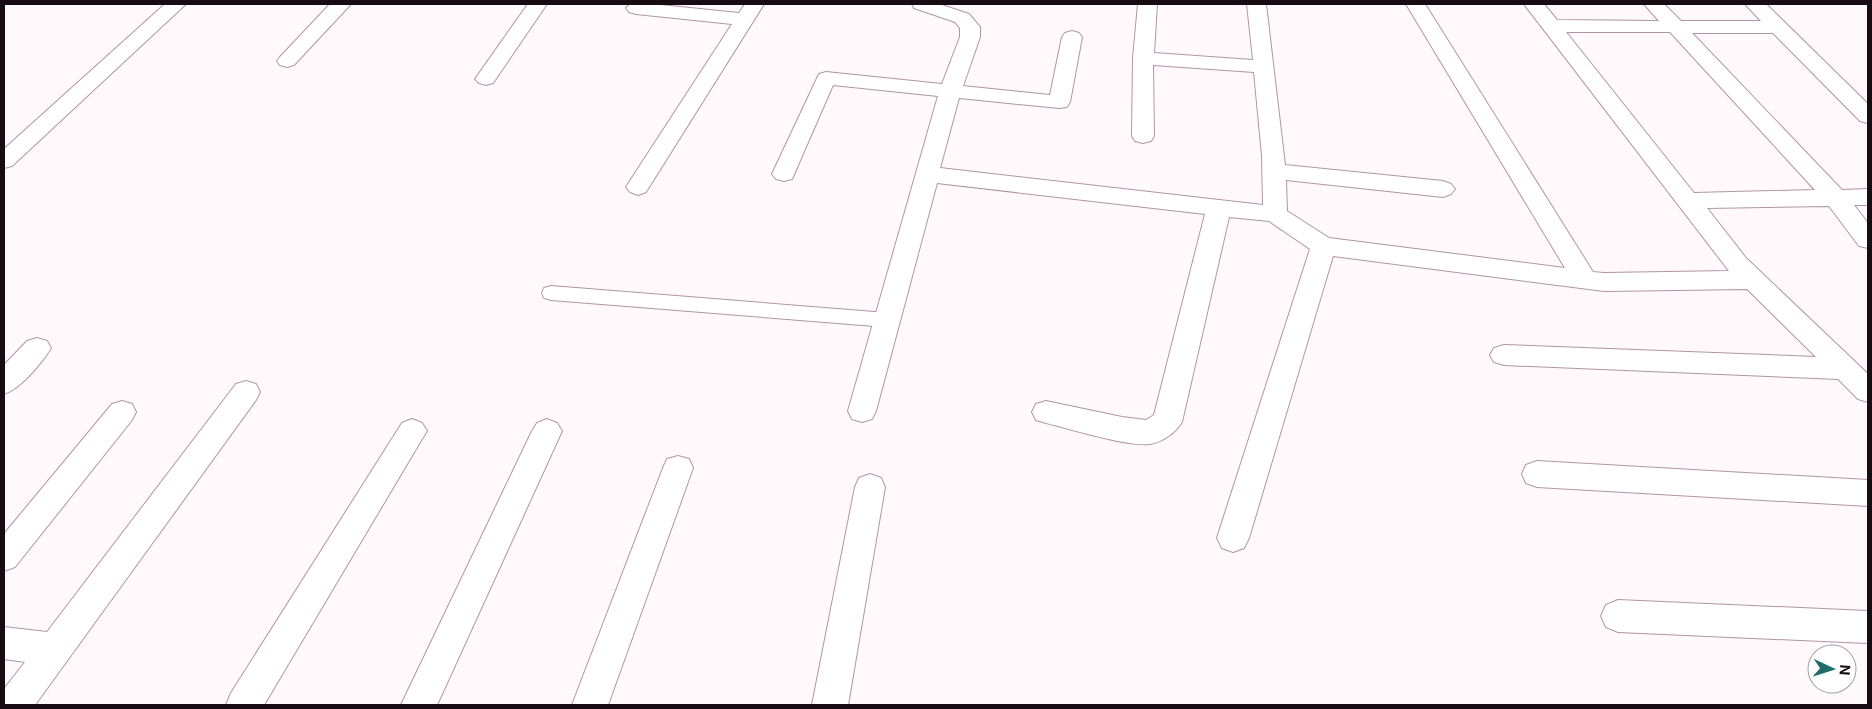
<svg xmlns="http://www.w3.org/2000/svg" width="1872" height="709" font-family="Inter,sans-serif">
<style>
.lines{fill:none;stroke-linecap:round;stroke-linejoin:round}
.service-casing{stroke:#b095a4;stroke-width:2}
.minor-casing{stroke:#b095a4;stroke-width:2}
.tertiary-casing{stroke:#b095a4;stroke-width:2}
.service{fill:#fff;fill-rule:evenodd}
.minor{fill:#fff;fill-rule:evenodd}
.tertiary{fill:#fff;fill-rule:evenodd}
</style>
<rect width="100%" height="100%" fill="#fff9fc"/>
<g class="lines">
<defs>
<path id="service" d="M551,286L887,313L894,315L897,320L894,325L887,327L551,300L544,298L542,293L544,288Z"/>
<g id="minor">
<path d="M330,4H351L294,65L287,67L280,65L277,61L280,57Z"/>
<path d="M528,4H547L493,83L486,85L479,83L475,79Z"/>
<path d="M630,4H651L739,13L745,4H764L646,192L638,195L630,192L626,187L732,24L636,14L629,12L626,8Z"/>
<path d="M912,4H939L969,14L980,27V37L963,86L1050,95L1062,37L1065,33L1072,31L1079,33L1082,37L1070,102L1067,107L1059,108L959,98L940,168L1263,205L1262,156L1254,72L1153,65L1154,136L1151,141L1143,143L1135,141L1132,136L1133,58L1138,4H1157L1154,53L1253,60L1247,4H1266L1285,165L1443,181L1451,184L1455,189L1451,194L1443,197L1286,180L1287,211L1329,238L1565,268L1406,4H1425L1593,272L1604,273L1729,271L1524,4H1544L1557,20L1659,21L1644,4H1664L1681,21H1761L1745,4H1766L1868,104V123L1860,121L1773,33H1692L1842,190L1868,189V205H1854L1868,223V248L1859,246L1829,206L1707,208L1746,258L1868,374V402L1858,399L1838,379L1504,365L1494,362L1490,355L1494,348L1504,345L1816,357L1747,289L1604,291L1333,256L1249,538L1244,548L1233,552L1222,548L1217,538L1310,249L1269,221L1229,217L1182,422C1176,432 1163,442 1150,444C1128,447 1071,429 1046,423L1036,420L1032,412L1036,404L1046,401L1122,417L1146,420L1154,415L1205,214L937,183L876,411L872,419L862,422L852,419L848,411L938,96L833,85L792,179L784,181L776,179L772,174L819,74L826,72L942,84L960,37V28L955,22L914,8ZM1566,32H1670L1815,190L1694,193Z"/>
<path d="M37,338L47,341L51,348C42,363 20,389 4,394V365L27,341Z"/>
<path d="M246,381L256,384L260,392L256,400L35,705H4V689L25,662L4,659V627L47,632L236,384Z"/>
<path d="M122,401L132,404L136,412L132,420L15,567L4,571V534L112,404Z"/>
<path d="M412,419L422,423L427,431L422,439L264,705H226L231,693L402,423Z"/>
<path d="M547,419L557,423L562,431L437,705H401L532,431L537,423Z"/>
<path d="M678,456L689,459L693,468L608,705H572L663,468L667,459Z"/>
<path d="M1537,461L1868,480V506L1537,487L1526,483L1522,474L1526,465Z"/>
<path d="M870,474L881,478L885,487L848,705H812L855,487L859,478Z"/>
<path d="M1618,600L1868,611V643L1618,632L1606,627L1601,616L1606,605Z"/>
</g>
<path id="tertiary" d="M165,4H186L12,166L4,168V149Z"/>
</defs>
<use href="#service" class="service-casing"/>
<use href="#minor" class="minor-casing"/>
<use href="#tertiary" class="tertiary-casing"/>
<use href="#service" class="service"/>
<use href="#minor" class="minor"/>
<use href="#tertiary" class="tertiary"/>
</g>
<rect width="1872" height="709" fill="none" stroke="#160c12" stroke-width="10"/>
<g transform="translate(1832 669) rotate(94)"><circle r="24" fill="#ffffff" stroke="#a29ea0"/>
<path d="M0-4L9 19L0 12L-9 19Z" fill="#206c6b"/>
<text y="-8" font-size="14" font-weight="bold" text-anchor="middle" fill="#160c12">N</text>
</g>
</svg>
